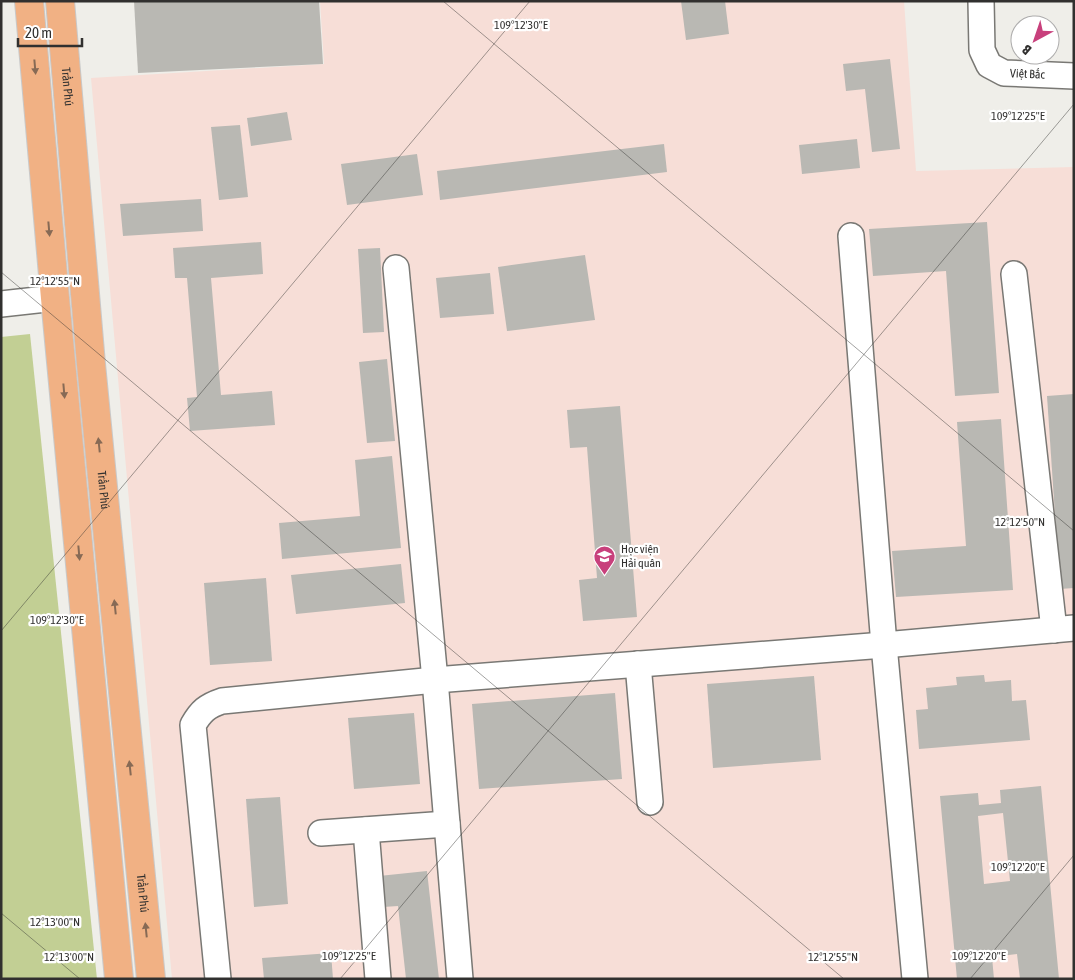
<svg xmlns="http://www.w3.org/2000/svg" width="1075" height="980" font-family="'Asap Condensed',sans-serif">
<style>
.education{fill:#f7ded7}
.green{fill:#c2cf94}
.building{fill:#b9b8b3;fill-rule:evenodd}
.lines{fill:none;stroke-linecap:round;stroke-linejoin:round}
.minor-casing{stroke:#797874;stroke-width:28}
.major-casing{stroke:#c9c9c9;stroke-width:30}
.minor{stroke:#fff;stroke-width:25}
.major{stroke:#f1b184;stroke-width:28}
.oneway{fill:#876a55}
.ticks{fill:none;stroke:#31302f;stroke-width:1;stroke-opacity:0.45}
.labels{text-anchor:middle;stroke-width:4.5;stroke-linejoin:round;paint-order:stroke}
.street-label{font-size:12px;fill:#31302f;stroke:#fff}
.poi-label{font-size:12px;fill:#31302f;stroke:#fff;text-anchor:start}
.ticks-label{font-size:12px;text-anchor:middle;fill:#31302f;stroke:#fff;stroke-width:4.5;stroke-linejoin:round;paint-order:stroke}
</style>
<rect width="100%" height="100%" fill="#efeee9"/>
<path class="education" d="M320,1H904L916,171L1074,167V979H172L91,78L324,64Z"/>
<path class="green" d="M30,334L97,979H1V337Z"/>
<g class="building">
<path d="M134,1H319L323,64L138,73Z"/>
<path d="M681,1H725L729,34L686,40Z"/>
<path d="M890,59L900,149L872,152L865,89L846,91L843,64Z"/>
<path d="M287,112L292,140L251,146L247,118Z"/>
<path d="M240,125L248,197L219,200L211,127Z"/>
<path d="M857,139L860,168L802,174L799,145Z"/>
<path d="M664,144L667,172L440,200L437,171Z"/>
<path d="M417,154L423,195L347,205L341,164Z"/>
<path d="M201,199L203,231L123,236L120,204Z"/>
<path d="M987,222L999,393L955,396L946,271L873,276L869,229Z"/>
<path d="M261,242L263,274L211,278L221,395L272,391L275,425L190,431L187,398L197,397L187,278H175L173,248Z"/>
<path d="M380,248L384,332L363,333L358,249Z"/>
<path d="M585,255L595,320L507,331L498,267Z"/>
<path d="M490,273L494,314L440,318L436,278Z"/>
<path d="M387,359L395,441L367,443L359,362Z"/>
<path d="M1074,394V588L1060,589L1047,396Z"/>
<path d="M620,406L637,617L583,621L579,580L597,578L587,447L570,448L567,410Z"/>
<path d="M1001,419L1013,590L896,597L892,551L966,546L957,422Z"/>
<path d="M392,456L401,548L282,559L279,523L360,516L355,460Z"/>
<path d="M401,564L405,603L296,614L291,575Z"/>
<path d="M266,578L272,661L210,665L204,583Z"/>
<path d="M984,675L985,682L1011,680L1012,701L1026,700L1030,740L919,749L916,710L928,709L926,688L957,685L956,677Z"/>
<path d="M814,676L821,760L713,768L707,684Z"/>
<path d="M615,693L622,779L479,789L472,704Z"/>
<path d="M414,713L420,784L354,789L348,718Z"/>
<path d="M1041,786L1059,979H1020L1017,954L992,957L994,979H957L940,796L978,793L979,805L1001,803L1000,790ZM1003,813L1010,881L984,884L978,816Z"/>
<path d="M280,797L288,904L254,907L246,799Z"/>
<path d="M427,871L439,979H406L398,906L383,907L379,876Z"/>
<path d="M331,953L333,979H264L262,958Z"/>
</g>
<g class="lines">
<defs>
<g id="minor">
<path id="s1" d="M981,1L982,50L989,65L1004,73L1074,76"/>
<path d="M851,236L884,645L915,979"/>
<path d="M396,268L435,680L460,979"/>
<path d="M1014,274L1054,630"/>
<path d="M1,304L55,298"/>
<path d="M638,664L650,802"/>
<path d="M366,830L378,979"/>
<path d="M321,833L447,824"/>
<path d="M218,979L193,725C201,711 207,706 222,701L435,680L884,645L1074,628"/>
</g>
<g id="major">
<path d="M29,1L55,298L119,979"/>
<path id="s2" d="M60,1L91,364L151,979"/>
</g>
</defs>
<use href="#minor" class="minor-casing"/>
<use href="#major" class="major-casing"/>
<use href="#minor" class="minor"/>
<use href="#major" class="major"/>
</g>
<defs><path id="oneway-solid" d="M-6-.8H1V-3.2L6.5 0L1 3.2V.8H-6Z" transform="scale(1.25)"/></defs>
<g class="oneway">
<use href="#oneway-solid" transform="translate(35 67) rotate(85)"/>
<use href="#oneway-solid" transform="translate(49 229) rotate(85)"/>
<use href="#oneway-solid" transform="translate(64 391) rotate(85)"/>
<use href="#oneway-solid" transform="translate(99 445) rotate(-96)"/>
<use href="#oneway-solid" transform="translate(79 553) rotate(85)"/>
<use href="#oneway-solid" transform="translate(115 607) rotate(-96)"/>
<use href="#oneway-solid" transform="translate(130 768) rotate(-96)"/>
<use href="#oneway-solid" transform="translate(146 930) rotate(-96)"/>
</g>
<path class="ticks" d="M443,1L1074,531M1,272L844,979M1,631L530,1M1,913L80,979M340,979L1074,104M970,979L1074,855"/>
<defs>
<symbol id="university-pin" viewBox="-11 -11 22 30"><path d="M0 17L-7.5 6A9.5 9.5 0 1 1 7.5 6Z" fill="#c8407c" stroke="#fff"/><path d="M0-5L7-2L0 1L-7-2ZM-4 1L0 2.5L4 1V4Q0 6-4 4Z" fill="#fff"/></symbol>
</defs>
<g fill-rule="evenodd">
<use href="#university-pin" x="592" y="544" width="25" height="34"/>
</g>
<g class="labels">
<g class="street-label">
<text dy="4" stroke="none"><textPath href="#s1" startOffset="106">Việt Bắc</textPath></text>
<text dy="4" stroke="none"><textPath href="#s2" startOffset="86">Trần Phú</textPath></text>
<text dy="4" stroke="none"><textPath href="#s2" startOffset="491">Trần Phú</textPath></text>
<text dy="4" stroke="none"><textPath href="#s2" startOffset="896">Trần Phú</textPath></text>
</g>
<g class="poi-label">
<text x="621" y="553">Học viện<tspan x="621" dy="14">Hải quân</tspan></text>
</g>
</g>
<g class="ticks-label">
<text x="521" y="29">109°12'30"E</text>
<text x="1018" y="120">109°12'25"E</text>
<text x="55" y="285">12°12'55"N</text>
<text x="1020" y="526">12°12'50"N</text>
<text x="57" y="624">109°12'30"E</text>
<text x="1018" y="871">109°12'20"E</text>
<text x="55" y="926">12°13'00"N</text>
<text x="349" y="960">109°12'25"E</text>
<text x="979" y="960">109°12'20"E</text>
<text x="69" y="961">12°13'00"N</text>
<text x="833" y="961">12°12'55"N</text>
</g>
<rect width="1075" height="980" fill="none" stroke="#31302f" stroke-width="5"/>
<g transform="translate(1035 40) rotate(220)"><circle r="24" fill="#ffffff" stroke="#adacac"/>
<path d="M0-4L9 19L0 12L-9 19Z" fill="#c8407c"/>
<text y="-8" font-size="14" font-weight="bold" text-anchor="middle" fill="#31302f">B</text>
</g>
<path d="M18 38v8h64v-8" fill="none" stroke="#31302f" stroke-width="2.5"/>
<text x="25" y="38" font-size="15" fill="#31302f" stroke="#ffffff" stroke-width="4" paint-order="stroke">20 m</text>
</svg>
